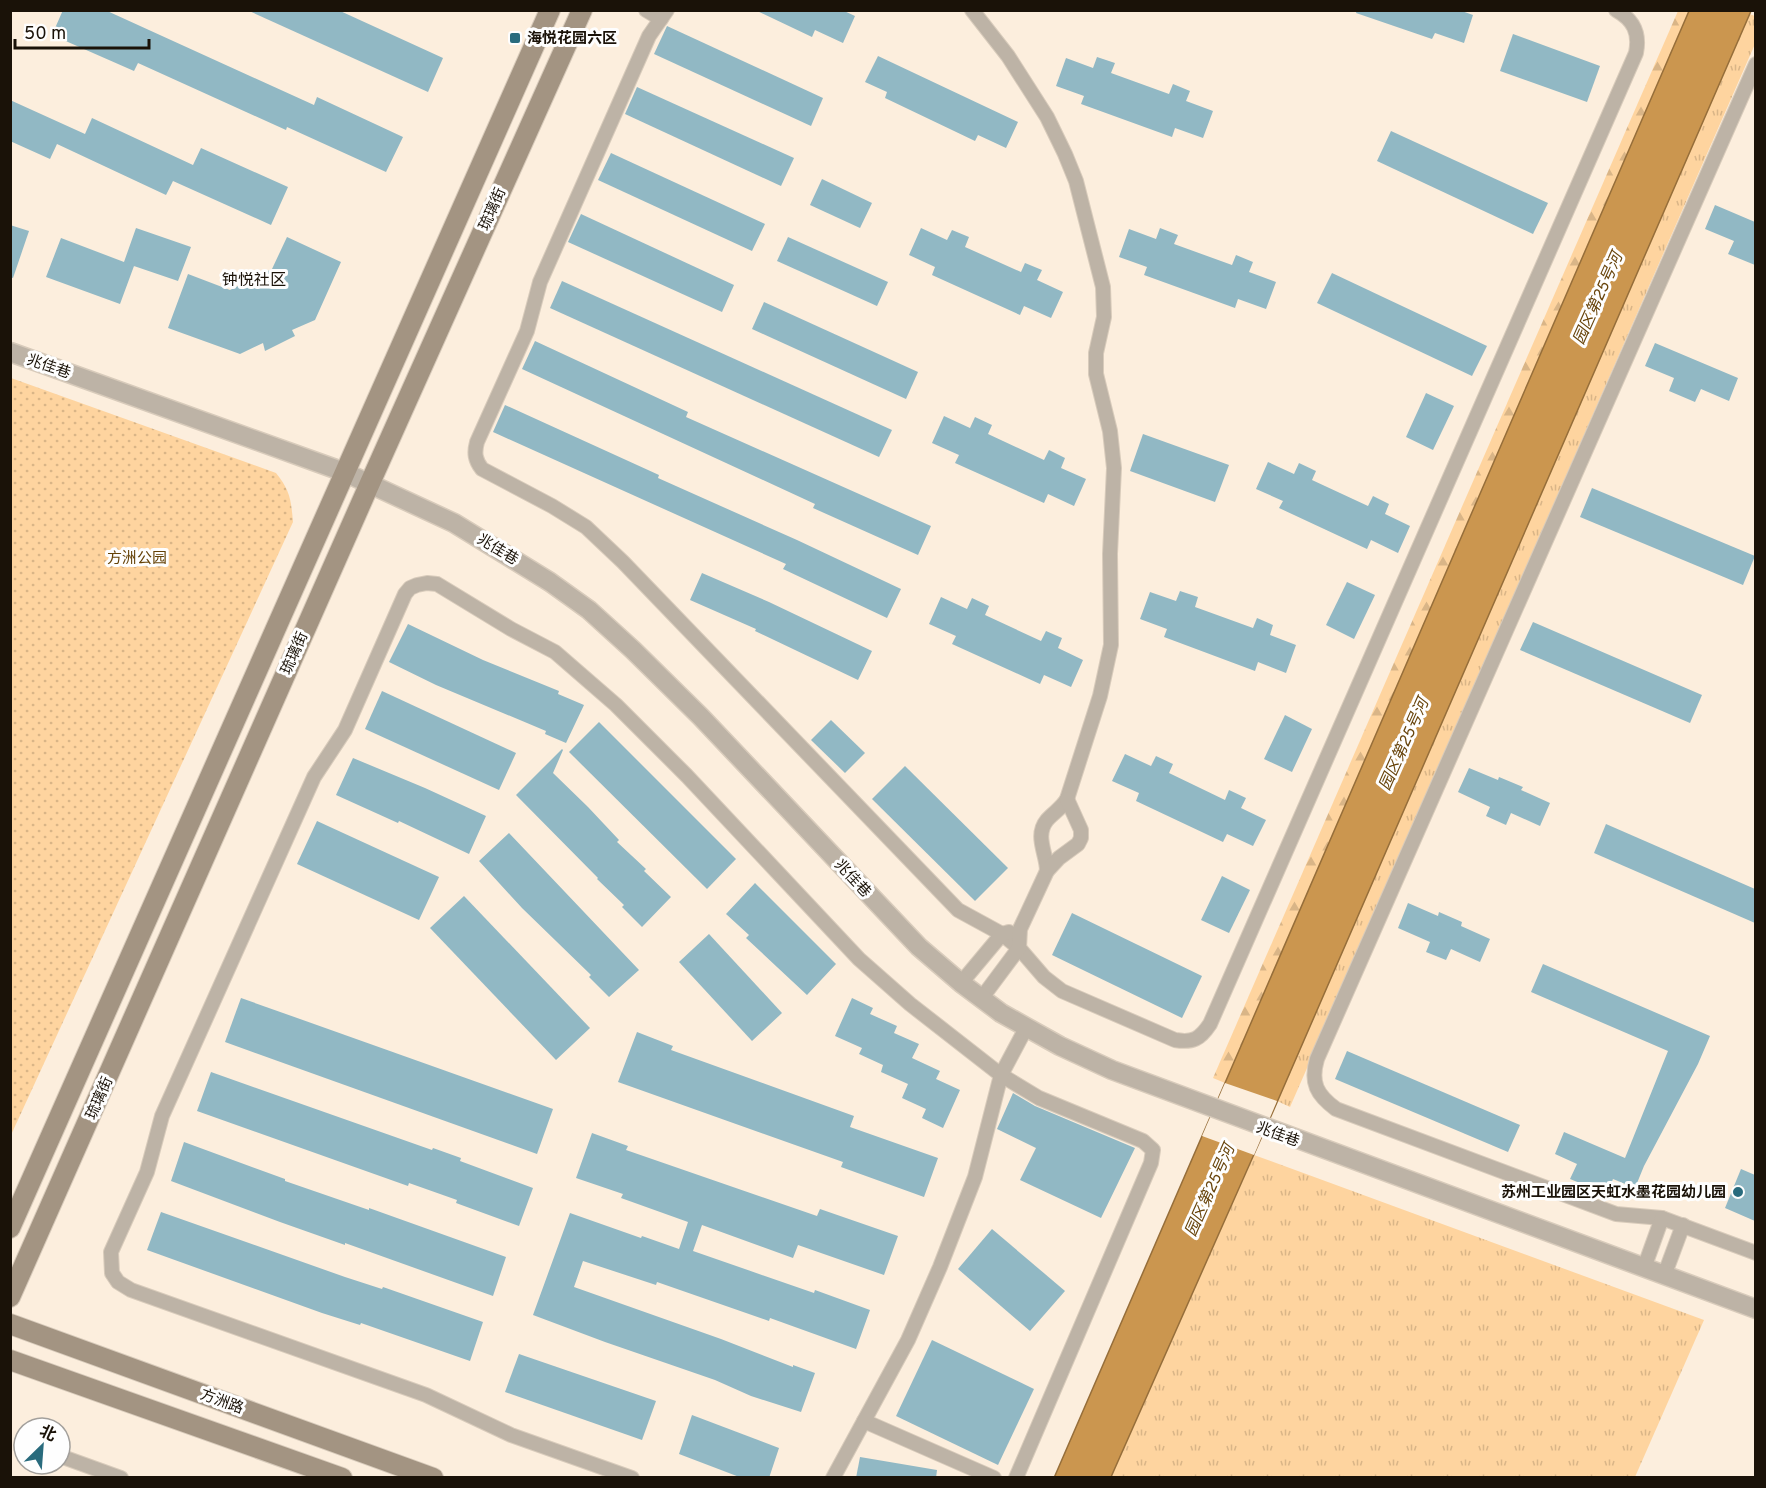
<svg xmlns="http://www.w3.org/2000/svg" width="1766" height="1488" font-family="Overpass,'Noto Sans SC',sans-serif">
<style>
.grass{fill:url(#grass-tufts)}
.forest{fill:url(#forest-firs)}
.park{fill:url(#park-dots)}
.water{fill:#cb964f;stroke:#966e3a;stroke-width:1.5}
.pier{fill:#fceedd}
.building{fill:#91b8c4}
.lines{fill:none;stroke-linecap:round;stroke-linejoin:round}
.minor-casing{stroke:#d8cbbb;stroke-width:16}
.tertiary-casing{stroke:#d8cbbb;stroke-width:21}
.secondary-casing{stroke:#d8cbbb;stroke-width:22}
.minor{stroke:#bdb3a6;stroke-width:14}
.tertiary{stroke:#bdb3a6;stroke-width:18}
.secondary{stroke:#a39482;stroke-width:20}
.poi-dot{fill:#296b7d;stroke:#fefefe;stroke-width:2}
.labels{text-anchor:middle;stroke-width:6;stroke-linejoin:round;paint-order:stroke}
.poi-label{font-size:15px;font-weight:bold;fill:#1a1208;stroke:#fefefe;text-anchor:start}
.street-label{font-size:15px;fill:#1a1208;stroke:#fefefe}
.park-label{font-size:15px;fill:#654207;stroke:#fefefe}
.neighbourhood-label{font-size:16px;fill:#1a1208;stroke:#fefefe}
.water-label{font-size:16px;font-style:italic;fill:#67430a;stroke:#fefefe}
</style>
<defs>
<pattern id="grass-tufts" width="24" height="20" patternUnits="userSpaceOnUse" patternTransform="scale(1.5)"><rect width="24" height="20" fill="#fed49f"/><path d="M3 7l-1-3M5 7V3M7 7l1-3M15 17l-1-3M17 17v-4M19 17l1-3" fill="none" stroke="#d9b587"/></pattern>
<pattern id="forest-firs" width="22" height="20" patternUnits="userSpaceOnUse" patternTransform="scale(1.5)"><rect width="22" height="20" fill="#fed49f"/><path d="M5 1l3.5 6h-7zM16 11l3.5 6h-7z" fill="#d9b587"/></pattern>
<pattern id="park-dots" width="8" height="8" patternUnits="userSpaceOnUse" patternTransform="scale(1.5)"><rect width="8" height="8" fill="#fed49f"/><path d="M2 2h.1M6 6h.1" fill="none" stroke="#d9b587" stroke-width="1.8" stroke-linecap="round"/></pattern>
</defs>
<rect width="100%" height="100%" fill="#fceedd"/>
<g class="grass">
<path d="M1749,14L1755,16V44L1290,1107L1277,1101Z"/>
<path d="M1254,1155L1704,1320L1635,1477H1111Z"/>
</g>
<path class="forest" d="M1678,11H1689L1225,1083L1213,1078Z"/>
<path class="park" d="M11,378L276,473C290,490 291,500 293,522L11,1135Z"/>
<path class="water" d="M1689,11H1751L1275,1107L1111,1477L1054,1478Z"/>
<path class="pier" d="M1225,1083L1277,1101L1254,1155L1202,1136Z"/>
<g class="building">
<path d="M63,10H105L314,105L317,97L403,137L386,172L287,127L286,130L138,63L134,71L52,35Z"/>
<path d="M247,10H338L443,58L428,92Z"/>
<path d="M755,10H842L855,16L843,43L815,30L812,37Z"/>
<path d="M1357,10H1459L1473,15L1464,43L1435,33L1432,39L1356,13Z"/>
<path d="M667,26L823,98L811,126L654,54Z"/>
<path d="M1513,34L1600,66L1587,102L1500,71Z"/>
<path d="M878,56L1018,122L1006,148L978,135L975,141L885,98L887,92L865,82Z"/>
<path d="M1097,57L1115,63L1111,73L1169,94L1173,84L1190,91L1186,101L1213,111L1203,138L1175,128L1172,137L1081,104L1084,96L1056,86L1066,58L1093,68Z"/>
<path d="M637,87L794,158L781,186L625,114Z"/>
<path d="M10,100L85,134L92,118L193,165L201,148L288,187L271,225L173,181L166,195L57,144L50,159L10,141Z"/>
<path d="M1391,131L1548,203L1533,234L1377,161Z"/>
<path d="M611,153L765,224L752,251L598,180Z"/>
<path d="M822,179L872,203L860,228L810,205Z"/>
<path d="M1715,205L1755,222V265L1728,254L1734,241L1705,229Z"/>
<path d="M581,214L734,285L722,312L568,242Z"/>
<path d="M10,225L29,231L13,278L10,277Z"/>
<path d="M136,228L191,247L178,281L131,265L134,266L120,304L46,277L61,238L124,262Z"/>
<path d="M921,228L947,240L952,230L969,237L965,247L1021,272L1025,263L1042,270L1037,280L1063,292L1051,318L1024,306L1020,315L932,275L935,267L909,255Z"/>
<path d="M1160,228L1178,235L1174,244L1232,265L1236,255L1253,262L1249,272L1276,282L1266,309L1238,299L1235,308L1144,275L1147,267L1119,257L1129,229L1156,239Z"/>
<path d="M287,237L341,262L315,320L292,330L295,336L265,351L263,343L240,354L168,328L188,274L230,290L272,269Z"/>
<path d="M788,237L888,282L877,306L777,261Z"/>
<path d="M1332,273L1487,346L1472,376L1317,303Z"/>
<path d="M562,281L892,430L879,457L550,308Z"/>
<path d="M764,302L918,372L906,399L752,329Z"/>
<path d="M535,341L688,412L686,417L931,526L918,555L813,508L815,504L522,369Z"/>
<path d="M1655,343L1738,378L1729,401L1701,389L1695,402L1669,391L1674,378L1645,366Z"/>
<path d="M1426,393L1454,406L1433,450L1406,437Z"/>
<path d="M505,405L659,475L658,478L797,540L901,589L887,618L783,569L786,564L493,432Z"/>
<path d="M944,416L970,428L975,417L992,425L988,434L1044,460L1049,450L1065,458L1061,468L1086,479L1074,506L1048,494L1044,503L955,463L959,455L932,443Z"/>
<path d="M1143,434L1229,465L1215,502L1130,471Z"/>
<path d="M1268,462L1294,474L1299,463L1316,471L1312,480L1368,506L1373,496L1389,504L1385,514L1410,526L1398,553L1371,540L1367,549L1279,508L1283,501L1256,489Z"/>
<path d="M1592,488L1755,556L1743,585L1580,517Z"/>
<path d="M702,573L769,602L872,651L858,680L755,631L756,629L690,600Z"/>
<path d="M1347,582L1375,595L1354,639L1326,625Z"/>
<path d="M1180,591L1198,597L1195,607L1253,628L1257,618L1273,625L1270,635L1296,645L1286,673L1258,662L1255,671L1164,637L1167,629L1140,619L1150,592L1176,601Z"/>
<path d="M941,597L967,609L972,598L989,606L985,615L1041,641L1046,631L1062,638L1058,648L1083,660L1071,687L1044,675L1040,684L952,644L956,636L929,624Z"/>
<path d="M1533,622L1702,695L1690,723L1520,650Z"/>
<path d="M408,624L483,660L559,691L558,694L584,705L566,743L545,734L546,731L436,685L389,662Z"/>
<path d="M382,691L516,753L499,790L365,729Z"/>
<path d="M1285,715L1312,729L1292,772L1264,759Z"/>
<path d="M831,720L865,753L845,773L811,740Z"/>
<path d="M599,722L736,859L707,889L569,752Z"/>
<path d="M562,749L563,750L553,773L588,807L619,840L617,842L646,869L644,871L671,897L642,927L622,907L624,905L597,879L598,878L516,795Z"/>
<path d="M1125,754L1151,766L1156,756L1173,764L1169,773L1225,800L1229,790L1246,798L1241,808L1266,820L1253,846L1227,834L1223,842L1136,801L1139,793L1112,781Z"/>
<path d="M353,758L425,788L486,816L469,854L399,821L398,823L336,795Z"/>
<path d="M905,766L1008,868L975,901L872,799Z"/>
<path d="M1469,768L1498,780L1499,777L1523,787L1521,790L1550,803L1540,826L1511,813L1506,825L1486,816L1490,807L1458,792Z"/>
<path d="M317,821L439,877L419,920L297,864Z"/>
<path d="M1606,824L1755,889V923L1594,853Z"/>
<path d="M509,833L639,970L609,997L589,977L591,975L522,908L479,861Z"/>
<path d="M1222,876L1250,890L1229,933L1201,920Z"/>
<path d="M755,883L836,964L807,995L746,938L749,935L726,914Z"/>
<path d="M464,896L590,1028L556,1060L430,928Z"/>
<path d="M1408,903L1438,916L1439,912L1462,922L1461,926L1490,939L1480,962L1451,949L1446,960L1426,952L1430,942L1398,928Z"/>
<path d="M1072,913L1202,976L1182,1018L1052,955Z"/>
<path d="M709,934L782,1013L752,1041L679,962Z"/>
<path d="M1543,964L1710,1036L1698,1064L1644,1166L1635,1188L1613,1179L1607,1194L1570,1179L1577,1164L1555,1154L1564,1132L1625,1158L1668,1051L1531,992Z"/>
<path d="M241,998L553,1109L537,1154L225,1042Z"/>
<path d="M852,998L873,1008L870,1014L897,1026L894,1033L919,1044L912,1058L940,1071L936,1079L960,1090L943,1128L922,1118L926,1109L902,1098L908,1084L881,1072L883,1065L859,1054L862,1048L835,1036Z"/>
<path d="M637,1032L673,1046L671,1050L854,1116L850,1127L938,1158L924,1197L841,1167L843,1162L618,1082Z"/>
<path d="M1347,1051L1520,1125L1508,1152L1335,1079Z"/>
<path d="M211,1072L432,1150L433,1148L461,1158L460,1161L533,1188L519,1226L456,1203L457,1200L409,1183L408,1186L197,1111Z"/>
<path d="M1013,1093L1035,1106L1135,1148L1101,1218L1020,1180L1036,1148L997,1129Z"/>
<path d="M592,1133L628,1146L626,1150L817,1216L820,1209L898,1236L884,1275L798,1245L793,1258L702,1225L693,1251L814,1293L815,1290L870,1310L856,1349L770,1318L769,1321L657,1282L656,1285L583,1261L574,1287L721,1339L793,1367V1365L815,1373L801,1412L751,1396L715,1380L605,1342L533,1315L570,1213L641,1238L642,1236L679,1249L688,1222L621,1198L623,1194L576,1178Z"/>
<path d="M184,1142L285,1179V1181L369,1210V1208L506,1257L493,1296L345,1243V1245L280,1222L171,1181Z"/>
<path d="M1741,1169L1755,1175V1221L1725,1208Z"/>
<path d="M161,1212L345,1277L382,1289L383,1287L483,1322L470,1361L361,1323L360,1325L322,1313L147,1250Z"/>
<path d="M992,1229L1065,1291L1030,1331L958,1269Z"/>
<path d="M932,1340L1034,1389L998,1465L896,1416Z"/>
<path d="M519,1354L656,1401L642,1440L505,1392Z"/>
<path d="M692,1415L779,1448L769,1478H742L679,1454Z"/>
<path d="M860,1457L937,1470L936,1478H856Z"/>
</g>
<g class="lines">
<defs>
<g id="minor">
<path d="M646,10L661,19"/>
<path d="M667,10L649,36L540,282L527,331L477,442C474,453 475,460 482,469L552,506L586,527L623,562L958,910L1002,934L1019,948L1044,977L1062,991L1175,1040C1193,1043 1200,1039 1210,1024L1636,53C1640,33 1634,20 1616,10"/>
<path d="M972,10L1008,56L1047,117L1065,154L1076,181L1103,287L1104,317L1096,353V374L1110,431L1114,468L1110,554L1111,645L1100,696L1067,799C1062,808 1054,812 1047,820C1034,836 1047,854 1047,871"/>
<path d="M1756,64L1317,1059C1310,1083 1317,1095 1336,1109L1616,1214L1662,1218L1756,1253"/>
<path d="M961,983L1002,934L1009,932"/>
<path d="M981,999L1019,948L1020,929L1047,871L1059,858L1078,844L1081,838V830L1067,799"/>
<path d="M1644,1268L1662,1218"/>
<path d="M1664,1276L1683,1225"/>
<path d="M864,1421L994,1478"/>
<path d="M60,1456L121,1478"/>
<path d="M632,1478L511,1435L426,1395L131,1290L118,1282L112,1273L111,1252L147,1172L162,1116L314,777L345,730L405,594L410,588L417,585L427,583L437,584L511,629L555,652L616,705L687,776L859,959L910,1004L1001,1075L1039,1098L1143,1141L1153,1150L1151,1163L1016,1478"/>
<path d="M833,1478L908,1340L940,1267L975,1177L1001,1075L1026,1028"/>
</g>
<path id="tertiary" d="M10,352L344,472L454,523L550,582L589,610L633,650L701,717L919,947L961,983L1001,1013L1060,1046L1112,1070L1756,1309"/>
<g id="secondary">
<path d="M10,1228L550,10"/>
<path d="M10,1297L370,483L582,10"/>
<path d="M10,1324L433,1478"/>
<path d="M10,1360L342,1478"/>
</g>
</defs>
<use href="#minor" class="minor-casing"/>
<use href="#tertiary" class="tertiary-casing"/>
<use href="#secondary" class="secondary-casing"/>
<use href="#minor" class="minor"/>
<use href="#tertiary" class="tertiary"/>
<use href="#secondary" class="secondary"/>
</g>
<g class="poi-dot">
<rect x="509" y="32" width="12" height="12" rx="3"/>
<circle cx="1738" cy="1192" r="6"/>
</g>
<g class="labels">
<g class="poi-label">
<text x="527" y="43">海悦花园六区</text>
<text x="1726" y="1197" text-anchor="end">苏州工业园区天虹水墨花园幼儿园</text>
</g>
<g class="street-label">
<text transform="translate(492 209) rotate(-66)" y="5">琉璃街</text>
<text transform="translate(49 366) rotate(19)" y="5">兆佳巷</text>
<text transform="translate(498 549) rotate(31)" y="5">兆佳巷</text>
<text transform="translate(294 653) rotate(-66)" y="5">琉璃街</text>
<text transform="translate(853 878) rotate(47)" y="5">兆佳巷</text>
<text transform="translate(99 1098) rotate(-66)" y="5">琉璃街</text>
<text transform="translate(1278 1134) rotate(20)" y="5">兆佳巷</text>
<text transform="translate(222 1401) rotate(20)" y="5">方洲路</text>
</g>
<g class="park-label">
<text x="137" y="563">方洲公园</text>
</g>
<g class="neighbourhood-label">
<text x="254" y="285">钟悦社区</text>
</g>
<g class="water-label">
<text transform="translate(1597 298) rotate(-66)" y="6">园区第25号河</text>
<text transform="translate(1403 744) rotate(-66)" y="6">园区第25号河</text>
<text transform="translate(1209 1190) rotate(-66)" y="6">园区第25号河</text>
</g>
</g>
<rect width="1766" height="1488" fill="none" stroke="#1a1208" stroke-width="24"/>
<g transform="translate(42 1446) rotate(25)"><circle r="28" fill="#fefefe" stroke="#a3a09c" stroke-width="1.5"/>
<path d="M0-4.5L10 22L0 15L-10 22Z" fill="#296b7d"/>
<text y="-9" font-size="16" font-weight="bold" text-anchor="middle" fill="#1a1208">北</text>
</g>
<path d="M15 39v9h134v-9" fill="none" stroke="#1a1208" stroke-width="3"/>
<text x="24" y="39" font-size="18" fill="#1a1208" stroke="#fefefe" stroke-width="4.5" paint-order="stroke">50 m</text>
</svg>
